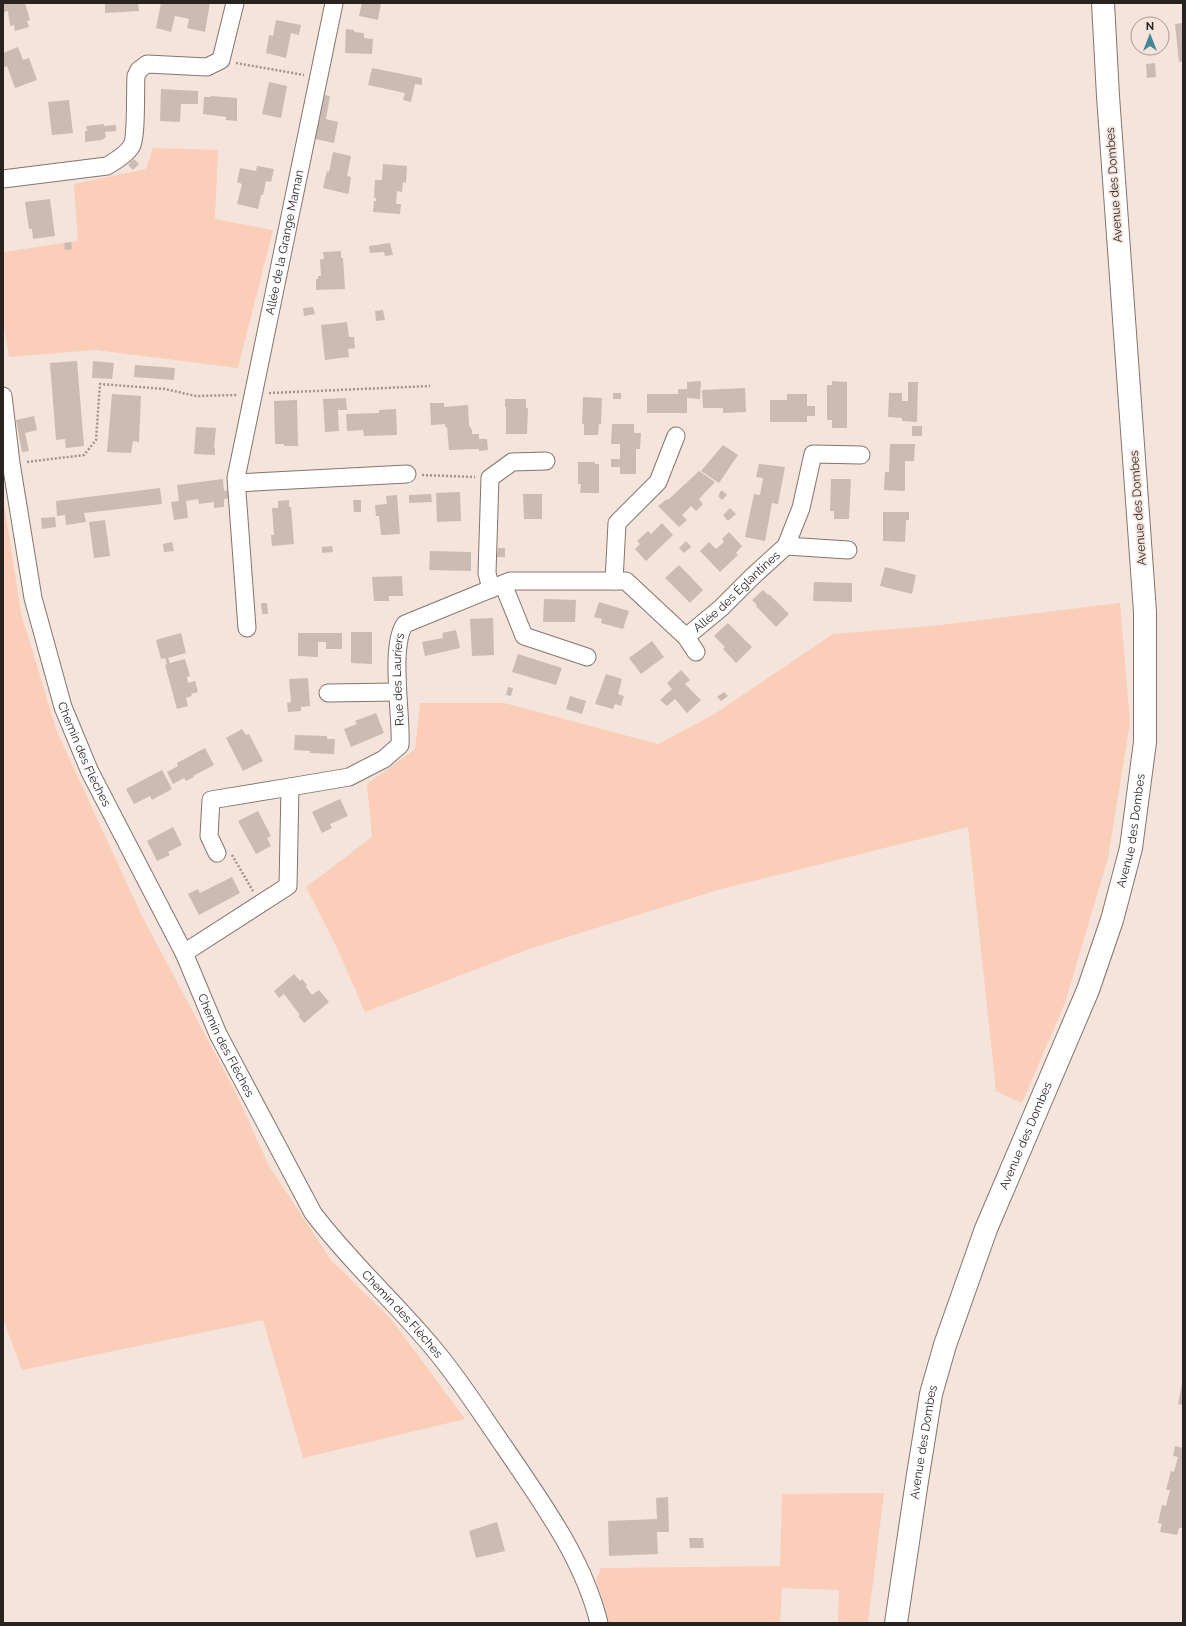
<svg xmlns="http://www.w3.org/2000/svg" width="1186" height="1626" font-family="Raleway,sans-serif">
<style>
.green{fill:#faceb8}
.building{fill:#cbbbb3}
.lines{fill:none;stroke-linecap:round;stroke-linejoin:round}
.minor-casing{stroke:#83756d;stroke-width:19}
.major-casing{stroke:#83756d;stroke-width:24}
.path{stroke:#a1948e;stroke-width:2.5;stroke-dasharray:2 2;stroke-linecap:butt}
.minor{stroke:#fff;stroke-width:17}
.major{stroke:#fff;stroke-width:22}
.labels{text-anchor:middle;stroke-width:3.5;stroke-linejoin:round;paint-order:stroke}
.street-label{font-size:12px;fill:#292320;stroke:#f5e4dc}
</style>
<rect width="100%" height="100%" fill="#f5e4dc"/>
<g class="green">
<path d="M153,148L218,150L215,219L273,230L238,368L96,350L9,357L3,322V252L78,241L74,184L146,169Z"/>
<path d="M3,497L21,613L57,732L142,916L235,1091L269,1166L331,1260L391,1319L465,1419L303,1458L263,1320L22,1370L3,1319Z"/>
<path d="M1120,603L1130,723L1108,858L1065,1003L1022,1103L996,1091L968,827L721,889L529,949L365,1012L337,948L306,887L372,837L367,784L415,749L420,703H504L658,744L713,715L833,634L941,625Z"/>
<path d="M884,1493L868,1623H838L839,1590L782,1588L780,1623H609L596,1580L601,1568L780,1566L782,1494Z"/>
</g>
<g class="building">
<path d="M3,3H25L30,20L27,21L29,27L15,31L14,25L10,26L8,11L4,12Z"/>
<path d="M105,3H138L139,11L105,13Z"/>
<path d="M161,3L169,4V3H210L205,32L187,28L189,19L175,16L171,32L156,28Z"/>
<path d="M362,3H381L378,20L359,16Z"/>
<path d="M276,20L301,25L299,35L291,33L286,58L266,53L269,35L273,36Z"/>
<path d="M1183,23V61L1179,62L1175,24Z"/>
<path d="M346,29L354,30V32L364,33V38L373,39L372,54L345,53Z"/>
<path d="M18,47L23,60L29,58L37,80L15,88L7,66L3,68V53Z"/>
<path d="M1155,63L1156,77L1147,78L1146,64Z"/>
<path d="M372,68L422,78V85L415,84L411,102L403,100L405,93L368,85Z"/>
<path d="M269,82L287,86L281,118L262,114Z"/>
<path d="M161,89L198,91V104H181L180,122L160,121Z"/>
<path d="M325,95L330,96L326,119L338,122L334,143L315,139Z"/>
<path d="M211,96L237,98V121L226,120V117L203,114L204,97H211Z"/>
<path d="M69,100L73,133L52,135L48,102Z"/>
<path d="M104,124V126L116,125V131L105,132L106,137L102,140L85,142V131H87L86,126Z"/>
<path d="M333,152L351,156L347,176L351,177L349,191L348,194L323,188L327,171L329,172Z"/>
<path d="M134,159L139,164L133,170L128,165Z"/>
<path d="M383,164L407,166L406,183L403,182L402,192L397,191L396,204H401L400,214L373,212L374,201H376V198H374L375,180H382Z"/>
<path d="M257,166L274,169L271,182L266,181L263,195H261L258,209L237,204L242,184L237,182L240,168L256,171Z"/>
<path d="M50,199L55,236L33,239L32,229H29L25,202Z"/>
<path d="M71,242L72,249L65,250L64,243Z"/>
<path d="M390,243L393,255L385,256L384,252L370,253L369,246Z"/>
<path d="M341,251V258H343L345,289L316,290V279H318V276H321L320,259H324L323,252Z"/>
<path d="M313,307L315,314L304,316L303,308Z"/>
<path d="M383,310L385,320L376,321L375,311Z"/>
<path d="M347,322L349,337H354L355,348L348,349L349,357L325,360L321,325Z"/>
<path d="M77,361L84,446L66,448L65,439L56,440L50,363Z"/>
<path d="M93,361L114,363L112,379L92,378Z"/>
<path d="M135,365L175,368L174,380L134,377Z"/>
<path d="M701,381L700,399L687,398V413H647V394H678V389H687V382Z"/>
<path d="M832,381L847,382V428H832V420H827V385H832Z"/>
<path d="M908,382H918L917,422L902,421V418L888,417L889,393H902V401H908Z"/>
<path d="M745,388L746,412L723,413V408H703L702,390Z"/>
<rect x="613" y="393" width="8" height="6"/>
<path d="M112,394L141,396L139,442L133,441L131,453L107,452Z"/>
<path d="M787,394H807V406H815V416H807V422H770V400H787Z"/>
<path d="M583,397L602,398L601,424H599L598,435H584V424H582Z"/>
<path d="M346,398L347,410H338L339,431L325,432L323,399Z"/>
<path d="M505,399H526V408H528L527,434H506V407H505Z"/>
<path d="M297,400L298,446H284V444H275L274,401Z"/>
<path d="M430,403H444V407L468,405L469,425L472,430V434H479V439H487L488,450L479,451V449L449,450L447,427H445V424L431,425Z"/>
<path d="M396,409L397,435L364,436L363,430L347,431L346,414L379,413V410Z"/>
<path d="M34,416L37,430L25,433L29,451L22,452L16,420Z"/>
<path d="M612,424H634V433H641L640,449H636V474H620V467H611V459H620V444H611Z"/>
<rect x="912" y="426" width="10" height="10"/>
<path d="M196,427L216,428L214,448H215V455L194,454Z"/>
<path d="M890,444H915L914,461H905V491L884,490L885,472H889Z"/>
<path d="M723,445L738,455L719,483L701,471Z"/>
<path d="M578,462H595V464H599V493H580L581,484H578Z"/>
<path d="M759,464L785,467L778,504L772,503L765,541L745,537L754,494L760,495L763,478L756,477Z"/>
<path d="M699,471L715,482L699,499L703,504L696,511L691,506L682,515L687,520L679,527L658,506L667,499L668,500Z"/>
<path d="M223,479L224,491L227,490L230,493L227,499H224V507L214,508V502L199,504L198,499L186,501L188,518L174,520L171,502L179,501L177,485Z"/>
<path d="M831,479H851L849,519H834V511H830Z"/>
<path d="M160,488L162,504L84,513L86,522L66,525L65,515L57,516L56,501Z"/>
<path d="M722,490L727,495L722,500L718,496L720,494L719,493Z"/>
<path d="M460,492L461,521L437,522L436,493Z"/>
<path d="M431,494L432,502L409,503V495Z"/>
<path d="M523,494H542V519H524Z"/>
<path d="M397,495L400,534L381,535L379,516H376L375,505L387,504L386,496Z"/>
<path d="M289,500V507H291L294,544L272,546L271,535H274L272,508H278V501Z"/>
<path d="M353,500H361V512H354Z"/>
<path d="M730,508L736,514L728,521L723,515Z"/>
<path d="M883,512H909V520H906L905,542L883,541Z"/>
<path d="M55,517L56,527L42,529L41,518Z"/>
<path d="M105,520L110,556L94,558L89,522Z"/>
<path d="M662,523L673,535L646,561L635,549L640,544L637,541L648,531L651,534Z"/>
<path d="M729,532L742,546L736,553L738,555L720,572L700,551L709,542L716,549L724,542L722,539Z"/>
<path d="M686,541L691,547L684,553L679,548Z"/>
<path d="M172,542L174,551L164,552L163,544Z"/>
<path d="M332,546L333,552L322,553V547Z"/>
<path d="M498,548H505V557H497Z"/>
<path d="M430,551L471,552V571L429,570Z"/>
<path d="M679,565L703,590L690,603L665,578Z"/>
<path d="M885,567L916,575L912,594L880,586Z"/>
<path d="M402,576L403,596H389V601H374L372,577Z"/>
<path d="M814,582L852,583V602L813,601Z"/>
<path d="M763,590L768,595L769,594L789,614L776,627L756,606L757,605L752,600Z"/>
<path d="M544,599L576,600L575,622H543Z"/>
<path d="M599,602L629,611L623,629L601,623L602,619L594,617Z"/>
<path d="M261,603H267L268,614H262Z"/>
<path d="M493,618L494,655L472,656L470,619Z"/>
<path d="M728,623L752,647L736,663L723,649L725,647L714,636Z"/>
<path d="M456,630L460,648L425,656L422,642L443,638L442,633Z"/>
<path d="M351,632H372V664L351,663Z"/>
<path d="M181,633L186,653L168,658L170,663L185,659L190,676L187,677L188,683L195,681L198,692L191,694L192,696L186,698L188,706L177,709L165,665L167,664L165,658L161,659L156,640Z"/>
<path d="M298,633H342V649H326V642H318V657L298,656Z"/>
<path d="M652,641L664,657L641,674L629,658Z"/>
<path d="M518,654L562,668L556,685L512,672Z"/>
<path d="M681,670L690,680L685,684L701,700L687,713L675,699L667,706L660,700L672,689L667,683Z"/>
<path d="M606,674L622,679L618,694L624,696L621,706L615,704L613,709L595,704Z"/>
<path d="M308,678L310,706L301,707V711L288,712L287,703L291,702L289,679Z"/>
<path d="M508,687L513,688L511,696L506,695Z"/>
<path d="M724,692L728,696L721,701L717,697Z"/>
<path d="M570,696L586,701L582,714L566,709Z"/>
<path d="M376,713L384,733L351,747L344,729L357,724L355,721Z"/>
<path d="M242,729L246,735L249,734L263,761L243,771L226,738Z"/>
<path d="M295,735L327,736V739H335L334,754L310,753V751L294,750Z"/>
<path d="M205,748L214,765L193,776L194,777L186,781L184,778L173,784L167,772L178,766L177,763Z"/>
<path d="M162,770L172,789L152,800L150,796L134,804L126,789Z"/>
<path d="M340,799L348,816L330,824L332,828L322,833L312,812Z"/>
<path d="M258,811L271,836L267,838L271,846L256,854L238,821Z"/>
<path d="M173,827L182,845L168,852L170,855L157,861L147,841Z"/>
<path d="M232,877L240,893L199,915L188,894L198,889L200,893Z"/>
<path d="M294,974L300,981L302,979L307,985L306,987L312,995L319,990L329,1002L304,1023L298,1016L300,1015L284,994L279,998L274,991Z"/>
<path d="M1182,1383H1183V1405L1178,1404Z"/>
<path d="M1175,1446L1183,1448V1528H1179L1177,1535L1160,1532L1162,1524L1158,1523L1162,1505L1166,1506L1170,1490H1166L1171,1471L1174,1472L1178,1457L1173,1456Z"/>
<path d="M668,1497L669,1532H657L658,1554L609,1556L608,1521L657,1519L656,1498Z"/>
<path d="M497,1522L505,1551L476,1558L469,1531Z"/>
<path d="M689,1538H703L704,1548H690Z"/>
</g>
<g class="lines">
<defs>
<g id="minor">
<path d="M3,179L107,166C115,161 125,156 131,147C137,139 135,89 136,76L139,70L147,64L207,67L221,60L235,3"/>
<path id="s1" d="M3,396L11,463L33,598L63,707L90,772L184,953L218,1034L313,1213C350,1262 395,1302 434,1349C460,1380 482,1415 505,1448C542,1503 583,1558 599,1623"/>
<path d="M237,483L407,474"/>
<path d="M786,546L848,550"/>
<path d="M614,581L617,523L658,482L676,436"/>
<path d="M503,584L524,636L587,657"/>
<path d="M491,589L487,573L490,478L512,462L546,461"/>
<path id="s2" d="M247,628L236,478L334,3"/>
<path id="s3" d="M686,637L721,608L753,576L786,546L801,508L813,454L861,455"/>
<path d="M328,693L397,692"/>
<path d="M217,853L209,836L211,800L290,787"/>
<path id="s4" d="M184,953L288,886L290,787L349,777L384,759L400,745C402,717 389,646 405,624L510,581H626L686,637L696,652"/>
</g>
<g id="major">
<path id="s5" d="M896,1623L917,1481L931,1394L945,1345L986,1229L1088,990L1112,920L1131,848L1145,742V612L1108,96L1103,3"/>
</g>
</defs>
<use href="#minor" class="minor-casing"/>
<use href="#major" class="major-casing"/>
<g class="path">
<path d="M236,63L304,75"/>
<path d="M269,393L430,386"/>
<path d="M27,462L84,455L96,440L100,384L165,389L196,396L238,395"/>
<path d="M422,475L475,477"/>
<path d="M232,855L253,891"/>
</g>
<use href="#minor" class="minor"/>
<use href="#major" class="major"/>
</g>
<g class="labels">
<g class="street-label">
<text transform="translate(1114 185) rotate(-94)" y="4">Avenue des Dombes</text>
<text dy="4" stroke="none"><textPath href="#s2" startOffset="391">Allée de la Grange Maman</textPath></text>
<text transform="translate(1138 508) rotate(-94)" y="4">Avenue des Dombes</text>
<text dy="4" stroke="none"><textPath href="#s3" startOffset="68">Allée des Églantines</textPath></text>
<text dy="4" stroke="none"><textPath href="#s4" startOffset="409">Rue des Lauriers</textPath></text>
<text dy="4" stroke="none"><textPath href="#s1" startOffset="369">Chemin des Flèches</textPath></text>
<text dy="4" stroke="none"><textPath href="#s5" startOffset="831">Avenue des Dombes</textPath></text>
<text dy="4" stroke="none"><textPath href="#s1" startOffset="693">Chemin des Flèches</textPath></text>
<text dy="4" stroke="none"><textPath href="#s5" startOffset="507">Avenue des Dombes</textPath></text>
<text dy="4" stroke="none"><textPath href="#s1" startOffset="1017">Chemin des Flèches</textPath></text>
<text dy="4" stroke="none"><textPath href="#s5" startOffset="183">Avenue des Dombes</textPath></text>
</g>
</g>
<rect width="1186" height="1626" fill="none" stroke="#292320" stroke-width="8"/>
<g transform="translate(1150 36)"><circle r="19" fill="#f5e4dc" stroke="#a39791"/>
<path d="M0-3L7 15L0 10L-7 15Z" fill="#418792"/>
<text y="-6" font-size="11" font-weight="bold" text-anchor="middle" fill="#292320">N</text>
</g>
</svg>
